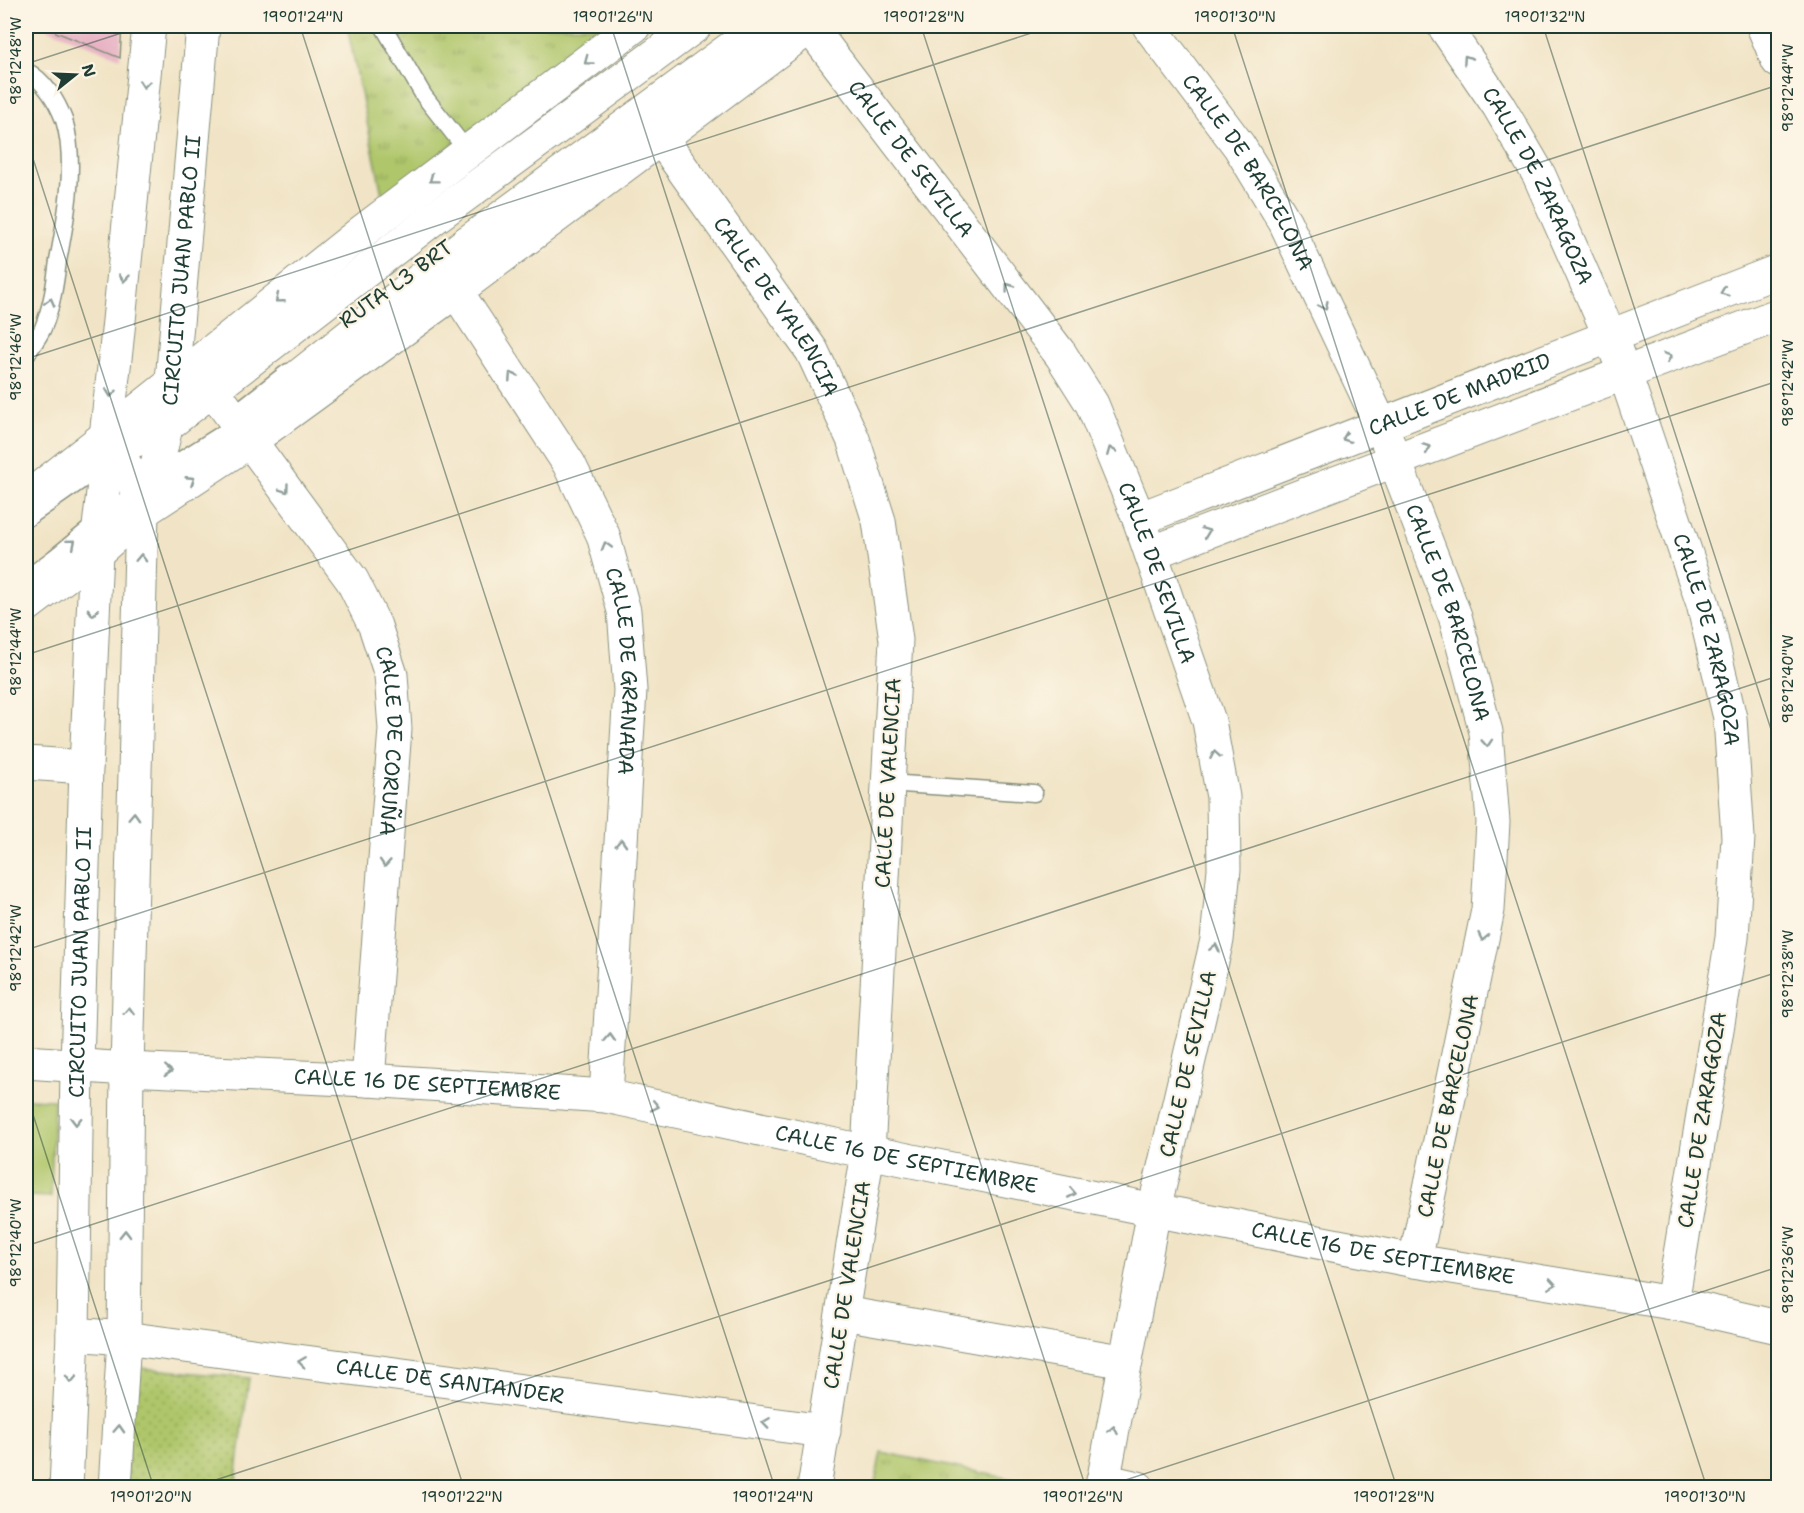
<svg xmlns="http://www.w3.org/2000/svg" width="1804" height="1513" font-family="'Shantell Sans',sans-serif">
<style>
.grass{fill:url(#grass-dots);stroke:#67824f;stroke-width:1.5}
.park{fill:url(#park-tufts);stroke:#67824f;stroke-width:1.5}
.pitch{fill:#afc66a;stroke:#67824f;stroke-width:1.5}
.building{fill:#e7b2c4}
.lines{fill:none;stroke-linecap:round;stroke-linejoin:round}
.lane-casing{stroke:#88907d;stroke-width:19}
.street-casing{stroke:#88907d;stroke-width:35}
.secondary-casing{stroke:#88907d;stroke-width:35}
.primary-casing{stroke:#88907d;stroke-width:35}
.lane{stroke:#fff;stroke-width:16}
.street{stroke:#fff;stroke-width:33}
.secondary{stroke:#fff;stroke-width:33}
.primary{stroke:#fff;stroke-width:33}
.oneway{stroke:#8f9e9a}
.ticks{fill:none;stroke:#1f3d34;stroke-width:1.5;stroke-opacity:0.45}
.labels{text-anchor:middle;stroke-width:4.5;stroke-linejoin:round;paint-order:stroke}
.street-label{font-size:21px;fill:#1f3d34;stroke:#fcf5e5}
.neatline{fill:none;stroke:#1f3d34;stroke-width:2}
.ticks-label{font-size:15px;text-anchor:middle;fill:#1f3d34}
</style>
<defs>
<pattern id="grass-dots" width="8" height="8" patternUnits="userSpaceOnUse" patternTransform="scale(1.5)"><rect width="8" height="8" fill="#afc66a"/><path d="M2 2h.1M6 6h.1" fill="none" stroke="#8ea258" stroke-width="1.8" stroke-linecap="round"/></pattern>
<pattern id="park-tufts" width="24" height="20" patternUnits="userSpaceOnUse" patternTransform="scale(1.5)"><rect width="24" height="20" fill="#afc66a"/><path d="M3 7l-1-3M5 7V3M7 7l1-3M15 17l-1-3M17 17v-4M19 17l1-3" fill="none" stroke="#8ea258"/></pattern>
</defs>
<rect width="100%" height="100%" fill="#fcf5e5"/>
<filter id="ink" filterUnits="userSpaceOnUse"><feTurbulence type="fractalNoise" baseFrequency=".0167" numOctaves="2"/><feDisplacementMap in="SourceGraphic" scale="12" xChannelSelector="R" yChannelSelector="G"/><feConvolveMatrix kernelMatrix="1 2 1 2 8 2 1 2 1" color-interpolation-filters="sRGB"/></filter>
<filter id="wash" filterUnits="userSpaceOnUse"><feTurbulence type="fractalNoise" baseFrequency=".008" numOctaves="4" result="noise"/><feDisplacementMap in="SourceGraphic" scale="24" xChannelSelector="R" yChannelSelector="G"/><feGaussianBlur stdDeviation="1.35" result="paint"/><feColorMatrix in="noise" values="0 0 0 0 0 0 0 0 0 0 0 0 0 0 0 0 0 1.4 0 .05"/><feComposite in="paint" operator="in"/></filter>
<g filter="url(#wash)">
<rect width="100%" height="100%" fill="#f1e4c6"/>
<path class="grass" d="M130,1367L249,1378L235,1487L127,1488Z"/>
<g class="park">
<path d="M347,26H606L383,199Z"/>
<path d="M881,1452L1045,1486V1487H874Z"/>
</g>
<path class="pitch" d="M26,1099L54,1100L51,1197L26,1196Z"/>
<g id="blocks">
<path class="building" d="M41,26H122L120,58Z"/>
</g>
</g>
<g filter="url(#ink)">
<use href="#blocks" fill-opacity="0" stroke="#88907d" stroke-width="1.5"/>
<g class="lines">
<defs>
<g id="lane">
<path d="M383,26L424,96L468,152"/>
<path d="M26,71C44,80 57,101 64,120C77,162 66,219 58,261C55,284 52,306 43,328C39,337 32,346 26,355"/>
<path d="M228,419L288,372"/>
<path d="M119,454L165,440"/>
<path d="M26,519L106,463"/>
<path d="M26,579L54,558L154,477L246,419L282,393"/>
<path d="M888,783L1034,793"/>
</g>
<g id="street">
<path id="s1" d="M1149,26L1239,146L1285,222L1381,425L1455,616L1486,732L1493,822L1488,910L1415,1261"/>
<path id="s2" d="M1444,26L1498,105L1539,175L1610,336L1625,374L1703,604L1730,718L1738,837L1732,938L1672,1303"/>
<path id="s3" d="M810,27L1061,355L1092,404L1139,519L1209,721L1223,797L1224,869L1217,940L1154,1210L1102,1488"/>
<path id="s4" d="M660,137L812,351L853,439L879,521L896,640L868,1152L814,1488"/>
<path id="s5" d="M456,291L569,464L603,535L624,611L630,690L606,1096"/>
<path id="s6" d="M195,366L352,580L375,626L391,675L395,729L368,1080"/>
<path id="s7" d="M1139,519L1778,271"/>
<path d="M1151,553L1778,315"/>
<path d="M26,763L86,767"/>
<path d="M843,1313L1126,1362"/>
<path id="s8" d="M73,1334L124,1338L824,1431"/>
<path d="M1103,1480L1138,1488"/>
</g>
<g id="secondary">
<path d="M456,291L811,26"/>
<path d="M106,436C125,463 136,478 142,512L127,1069L124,1338L115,1488"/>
<path d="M106,436L363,231L634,26"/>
<path id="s9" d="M142,512L154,477L169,415L203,26"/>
<path id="s10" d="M26,1062L127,1069L368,1080L606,1096L868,1152L1154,1210L1415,1261L1672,1303L1778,1327"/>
<path id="s11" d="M66,1488L73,1334L77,1065L86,767L96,553L104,483L106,436L116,350L149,26"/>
</g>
<g id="primary">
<path d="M1763,26L1778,61"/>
<path d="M280,419L282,403L289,384L468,242L761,26"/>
<path d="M26,499L106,436L167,425L434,218L695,26"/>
<path d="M26,606L96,553L142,512L250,441L456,291L467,261L468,242"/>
</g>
</defs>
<use href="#lane" class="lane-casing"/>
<use href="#street" class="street-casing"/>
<use href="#secondary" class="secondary-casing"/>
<use href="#primary" class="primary-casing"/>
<use href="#lane" class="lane"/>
<use href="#street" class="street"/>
<use href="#secondary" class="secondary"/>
<use href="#primary" class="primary"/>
</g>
<defs><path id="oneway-chevron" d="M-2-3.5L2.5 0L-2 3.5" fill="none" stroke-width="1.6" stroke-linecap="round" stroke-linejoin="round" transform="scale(1.5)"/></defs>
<g class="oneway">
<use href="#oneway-chevron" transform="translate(1467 59) rotate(-124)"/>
<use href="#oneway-chevron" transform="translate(588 61) rotate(143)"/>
<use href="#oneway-chevron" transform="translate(144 84) rotate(96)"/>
<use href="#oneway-chevron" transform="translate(433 179) rotate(143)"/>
<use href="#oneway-chevron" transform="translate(124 278) rotate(96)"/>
<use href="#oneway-chevron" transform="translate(1009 287) rotate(-127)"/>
<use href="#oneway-chevron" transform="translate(1724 292) rotate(159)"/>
<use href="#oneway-chevron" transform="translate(279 299) rotate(141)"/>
<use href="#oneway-chevron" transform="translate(50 302) rotate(-76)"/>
<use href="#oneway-chevron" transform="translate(1324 306) rotate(65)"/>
<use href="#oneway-chevron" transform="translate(1668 357) rotate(-21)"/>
<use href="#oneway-chevron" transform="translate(512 376) rotate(-123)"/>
<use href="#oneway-chevron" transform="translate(111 393) rotate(97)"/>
<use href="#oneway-chevron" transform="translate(1346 438) rotate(159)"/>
<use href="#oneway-chevron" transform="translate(1427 448) rotate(-21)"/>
<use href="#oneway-chevron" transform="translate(1111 451) rotate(-112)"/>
<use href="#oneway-chevron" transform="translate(191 480) rotate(-33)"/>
<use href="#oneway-chevron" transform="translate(285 489) rotate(54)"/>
<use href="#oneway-chevron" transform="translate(1206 532) rotate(-21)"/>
<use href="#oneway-chevron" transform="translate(72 543) rotate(-40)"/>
<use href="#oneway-chevron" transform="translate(606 546) rotate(-106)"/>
<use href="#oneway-chevron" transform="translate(141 558) rotate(-88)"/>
<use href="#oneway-chevron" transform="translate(93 612) rotate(93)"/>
<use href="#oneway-chevron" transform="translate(1487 743) rotate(86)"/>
<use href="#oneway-chevron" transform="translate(1215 755) rotate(-100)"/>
<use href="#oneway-chevron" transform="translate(134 816) rotate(-88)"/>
<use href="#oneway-chevron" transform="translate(621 843) rotate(-87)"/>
<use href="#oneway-chevron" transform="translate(385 863) rotate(94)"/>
<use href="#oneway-chevron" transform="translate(1483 937) rotate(102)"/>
<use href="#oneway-chevron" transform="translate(1215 948) rotate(-78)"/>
<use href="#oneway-chevron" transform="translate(129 1011) rotate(-88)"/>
<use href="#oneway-chevron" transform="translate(610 1038) rotate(-87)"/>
<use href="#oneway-chevron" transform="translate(168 1071) rotate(3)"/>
<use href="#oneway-chevron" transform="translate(655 1106) rotate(12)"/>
<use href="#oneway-chevron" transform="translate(76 1121) rotate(91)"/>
<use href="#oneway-chevron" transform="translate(1072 1193) rotate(11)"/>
<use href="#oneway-chevron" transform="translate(125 1234) rotate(-89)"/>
<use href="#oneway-chevron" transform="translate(1552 1284) rotate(9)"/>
<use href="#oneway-chevron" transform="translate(302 1362) rotate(-172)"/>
<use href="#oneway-chevron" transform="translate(71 1379) rotate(93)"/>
<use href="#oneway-chevron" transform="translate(766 1423) rotate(-172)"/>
<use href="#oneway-chevron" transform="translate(119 1429) rotate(-87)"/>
<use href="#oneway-chevron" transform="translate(1113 1430) rotate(-79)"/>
</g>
</g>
<path class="ticks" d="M300,26L775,1488M611,26L1086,1488M921,26L1397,1488M1232,26L1707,1488M1543,26L1778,751M26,64L143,26M26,137L464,1488M26,359L1053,26M26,655L1778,85M26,950L1778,381M26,1093L154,1488M26,1246L1778,676M191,1488L1778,972M1101,1488L1778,1267"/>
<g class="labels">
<g class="street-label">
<text dy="7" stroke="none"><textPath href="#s3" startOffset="166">CALLE DE SEVILLA</textPath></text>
<text dy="7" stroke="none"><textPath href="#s1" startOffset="177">CALLE DE BARCELONA</textPath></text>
<text dy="7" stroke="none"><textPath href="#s2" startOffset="186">CALLE DE ZARAGOZA</textPath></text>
<text dy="7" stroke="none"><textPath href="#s9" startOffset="246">CIRCUITO JUAN PABLO II</textPath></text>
<text transform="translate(396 284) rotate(-36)" y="7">RUTA L3 BRT</text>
<text dy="7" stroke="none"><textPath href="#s4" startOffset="206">CALLE DE VALENCIA</textPath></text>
<text dy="7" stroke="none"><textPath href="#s7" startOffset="344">CALLE DE MADRID</textPath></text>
<text dy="7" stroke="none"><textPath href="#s3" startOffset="652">CALLE DE SEVILLA</textPath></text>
<text dy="7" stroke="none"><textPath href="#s1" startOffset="663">CALLE DE BARCELONA</textPath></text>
<text dy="7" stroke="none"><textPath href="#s2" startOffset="672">CALLE DE ZARAGOZA</textPath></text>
<text dy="7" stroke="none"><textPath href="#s5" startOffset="424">CALLE DE GRANADA</textPath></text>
<text dy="7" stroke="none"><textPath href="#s6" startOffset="434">CALLE DE CORUÑA</textPath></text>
<text transform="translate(888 783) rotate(-87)" y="7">CALLE DE VALENCIA</text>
<text dy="7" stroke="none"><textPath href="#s11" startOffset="526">CIRCUITO JUAN PABLO II</textPath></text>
<text transform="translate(1188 1064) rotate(-77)" y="7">CALLE DE SEVILLA</text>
<text dy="7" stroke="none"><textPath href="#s10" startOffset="402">CALLE 16 DE SEPTIEMBRE</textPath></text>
<text transform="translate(1448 1106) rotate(-78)" y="7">CALLE DE BARCELONA</text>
<text transform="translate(1702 1120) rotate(-81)" y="7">CALLE DE ZARAGOZA</text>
<text dy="7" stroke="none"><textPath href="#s10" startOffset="888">CALLE 16 DE SEPTIEMBRE</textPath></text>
<text dy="7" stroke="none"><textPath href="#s10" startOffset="1374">CALLE 16 DE SEPTIEMBRE</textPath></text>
<text transform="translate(847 1285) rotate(-81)" y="7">CALLE DE VALENCIA</text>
<text dy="7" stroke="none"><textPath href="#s8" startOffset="380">CALLE DE SANTANDER</textPath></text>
</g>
</g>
<rect width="1804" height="1513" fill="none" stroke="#fcf5e5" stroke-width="66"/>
<g transform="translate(75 75) rotate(72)" stroke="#fcf5e5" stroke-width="4.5" paint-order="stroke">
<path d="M0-4.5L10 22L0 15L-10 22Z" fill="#1f3d34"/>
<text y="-9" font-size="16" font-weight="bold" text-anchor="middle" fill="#1f3d34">N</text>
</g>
<rect x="33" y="33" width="1738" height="1447" class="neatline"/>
<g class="ticks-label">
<text x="303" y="22">19°01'24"N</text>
<text x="613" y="22">19°01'26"N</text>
<text x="924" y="22">19°01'28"N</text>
<text x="1235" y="22">19°01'30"N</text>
<text x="1545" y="22">19°01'32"N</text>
<text transform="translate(16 61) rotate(-90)" y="5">98°12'48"W</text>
<text transform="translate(1788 88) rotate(-90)" y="5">98°12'44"W</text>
<text transform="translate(16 357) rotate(-90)" y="5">98°12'46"W</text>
<text transform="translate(1788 383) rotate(-90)" y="5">98°12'42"W</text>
<text transform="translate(16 652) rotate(-90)" y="5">98°12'44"W</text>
<text transform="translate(1788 679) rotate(-90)" y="5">98°12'40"W</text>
<text transform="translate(16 948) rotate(-90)" y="5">98°12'42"W</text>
<text transform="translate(1788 974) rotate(-90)" y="5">98°12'38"W</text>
<text transform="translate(16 1243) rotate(-90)" y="5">98°12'40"W</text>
<text transform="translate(1788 1270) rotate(-90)" y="5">98°12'36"W</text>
<text x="151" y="1502">19°01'20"N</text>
<text x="462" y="1502">19°01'22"N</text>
<text x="773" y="1502">19°01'24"N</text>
<text x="1083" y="1502">19°01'26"N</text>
<text x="1394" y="1502">19°01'28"N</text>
<text x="1705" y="1502">19°01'30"N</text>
</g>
</svg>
